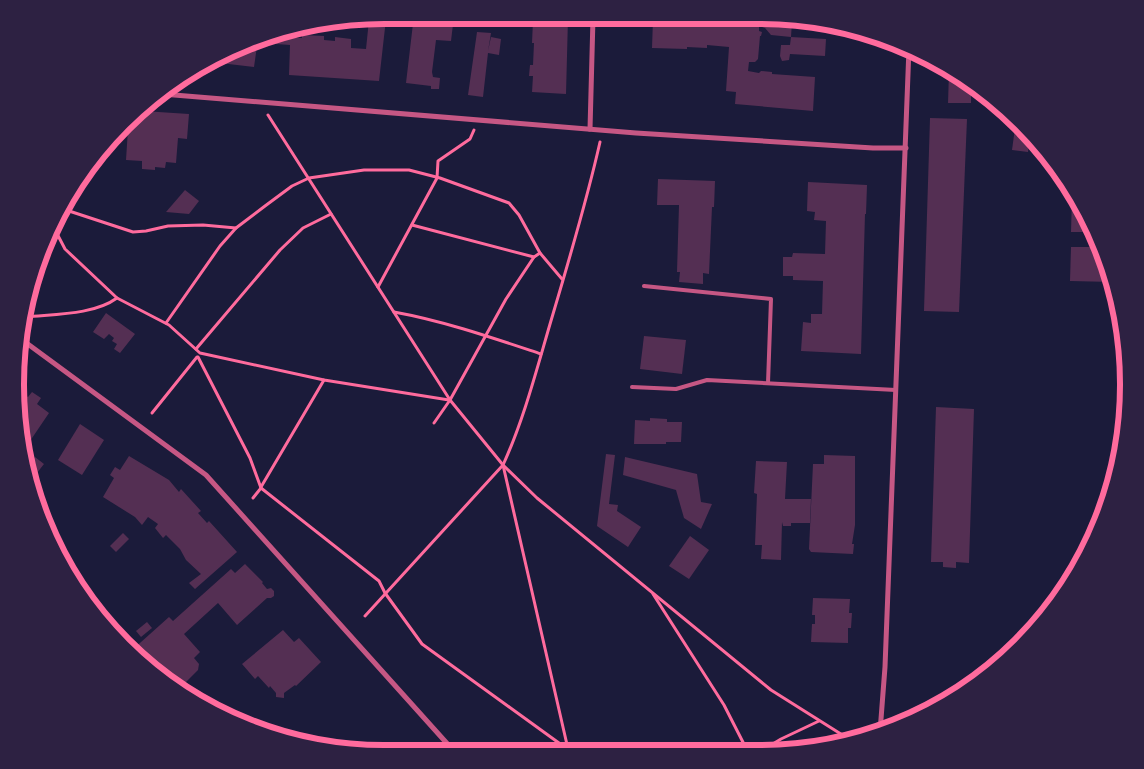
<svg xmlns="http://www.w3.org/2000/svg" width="1144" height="769" font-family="'Roboto Condensed',sans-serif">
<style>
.building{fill:#542f53}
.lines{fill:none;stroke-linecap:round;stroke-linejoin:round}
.path{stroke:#ff6b9d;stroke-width:3}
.service{stroke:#c65784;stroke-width:4}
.minor{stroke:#c65784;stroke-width:5}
.rim{fill:none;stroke:#ff6b9d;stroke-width:6}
</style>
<rect width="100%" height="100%" fill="#1b1b3a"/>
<g class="building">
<path d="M384,15H405L404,18L397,17V21L386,19L379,81L289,75L290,45L276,44V33L291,30V38H302V35L324,36V40L335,41V37L351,39V48L366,49L369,20H367V18Z"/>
<path d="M414,15L454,16L451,41L436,40L432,72L433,77L440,78L439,89H431V86L406,83Z"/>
<path d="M528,17L568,18L566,94L532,92L533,76H529L530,65H533L534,43H532L533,20H528Z"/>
<path d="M653,19L752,21L751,24L759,26V31L762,32L761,36H760L758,59L755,62H749L748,71L759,73L761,71L772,72V74L815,77L813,111L735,104L736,92L726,91L729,47L707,45V48L687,47V49L652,48Z"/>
<path d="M763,21L792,22L791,37L771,35L765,28L762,27Z"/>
<path d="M477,32L491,33L488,51L491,37L501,39L499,55L488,53L483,97L468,95Z"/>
<path d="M262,37V39H258L254,67L220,63L221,57Z"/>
<path d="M791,37L826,39L825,56L790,54L789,60L782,61L780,56L781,45H790Z"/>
<path d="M949,72L971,88V103H948Z"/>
<path d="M143,111L189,114L187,139L178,138L176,163L166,162L165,168L155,167V170L142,169V161L126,160L128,129H124Z"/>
<path d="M930,118L967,119L959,312L924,311Z"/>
<path d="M1015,128L1026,129L1030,135L1028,152L1012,150Z"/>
<path d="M658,179L715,181L714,207H712L709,274L703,273V284L679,282L680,272H677L679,205H657Z"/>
<path d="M808,182L867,185L866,214H865L861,354L801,351L803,322L811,323V314H822L823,281L793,280V276H783V257H792L793,253L825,254L826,221L814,220L815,212L807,211Z"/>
<path d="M185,190L199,201L189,214L166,212Z"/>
<path d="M1072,196H1076L1095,232H1071Z"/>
<path d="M1071,247H1102L1113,282L1070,281Z"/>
<path d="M106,313L135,334L120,353L114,349L117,344L112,341L114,338L109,334L104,339L93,332Z"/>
<path d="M644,336L686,340L682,374L640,369Z"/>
<path d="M18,390L28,397L32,392L41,398L37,404L49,413L28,444L21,439Z"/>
<path d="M936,407L974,409L969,563L956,562V568L943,567V562H931Z"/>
<path d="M650,418L667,419V422H682L681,442H666V444H634L635,420L650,421Z"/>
<path d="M80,424L104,440L82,475L58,460Z"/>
<path d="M606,454L615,455L609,504L618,505L617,511L641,527L628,547L597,526Z"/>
<path d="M824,455L855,456V525L852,544H854L853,554L811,552L809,549L813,464H824Z"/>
<path d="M129,456L169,480L179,492L181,489L201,511L198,513L207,523L209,521L237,552L195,589L189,583L201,574L186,560L180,549L166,535L163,538L155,528L158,524L148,517L142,525L135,517L103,497L114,478L110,475L115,467L120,470Z"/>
<path d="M35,457L44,464L33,478L31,477L30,479L27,469Z"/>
<path d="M625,457L697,474L701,502L712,504L701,529L684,518L676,490L623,475Z"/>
<path d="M756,461L787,462L785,499H811L810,523H791V526H783L782,522L781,560L761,559L762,545H755L757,494L754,493Z"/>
<path d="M123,533L129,539L116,552L110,546Z"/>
<path d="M690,536L709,550L689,579L669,566Z"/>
<path d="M245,564L263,582L262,583L267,589L271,588L274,591V596L271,598H267L237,625L218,603L184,634L200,652L194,658L199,664L198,670L181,687L131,651L169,617L173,621L231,569L235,573Z"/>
<path d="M813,598L850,599L849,613H852L851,628H848V643L811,642L812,624H815V615H812Z"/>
<path d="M147,622L152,628L141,637L136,631Z"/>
<path d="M283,630L294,642L299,638L321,662L296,686L295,685L284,693V698L276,697V693L270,686L269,688L258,676L255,679L242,664Z"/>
</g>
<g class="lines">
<g class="path">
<path d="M268,115L450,400L503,465L537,498L771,690L852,741"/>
<path d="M63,209L133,232L146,231L168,226L203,225L236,228"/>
<path d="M412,225L534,257"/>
<path d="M53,226L65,249L117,298L169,325L200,353L324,380L449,400"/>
<path d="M378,287L437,178L438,161L470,139L474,130"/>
<path d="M394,312C444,321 493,338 541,354"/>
<path d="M26,317C54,314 94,315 117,298"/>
<path d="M166,323L220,246L236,228L265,206L292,186L309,178L364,170H409L440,178L509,203L519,215L540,253L562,279"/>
<path d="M196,349L280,250L303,228L331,214"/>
<path d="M198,357L250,458L261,488"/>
<path d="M152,413L197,357"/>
<path d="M434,423L450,400L506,299L534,257L540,253"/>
<path d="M503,465L568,749"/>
<path d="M261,487L324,380"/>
<path d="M253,498L261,488L379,581L385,593L422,644L570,751"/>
<path d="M653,594L724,705L749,754"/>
<path d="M365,616L503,465C525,417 538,364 553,314C570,257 587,200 600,142"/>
<path d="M756,754L781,739L819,721"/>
</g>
<g class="service">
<path d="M644,286L771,299L768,383"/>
<path d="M632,387L676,389L707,380L896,390"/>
</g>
<g class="minor">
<path d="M162,94L636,133L873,148H906"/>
<path d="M171,94L173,83"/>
<path d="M590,129L593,18"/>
<path d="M21,339L206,475L452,749"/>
<path d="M880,732L885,667L909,48"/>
</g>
</g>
<path d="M0 0H1144V769H0ZM384 24H760A360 360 0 0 1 1120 384V385A360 360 0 0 1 760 745H384A360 360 0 0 1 24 385V384A360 360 0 0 1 384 24Z" fill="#2d2142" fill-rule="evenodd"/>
<path class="rim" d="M384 24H760A360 360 0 0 1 1120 384V385A360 360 0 0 1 760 745H384A360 360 0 0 1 24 385V384A360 360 0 0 1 384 24Z"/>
</svg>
